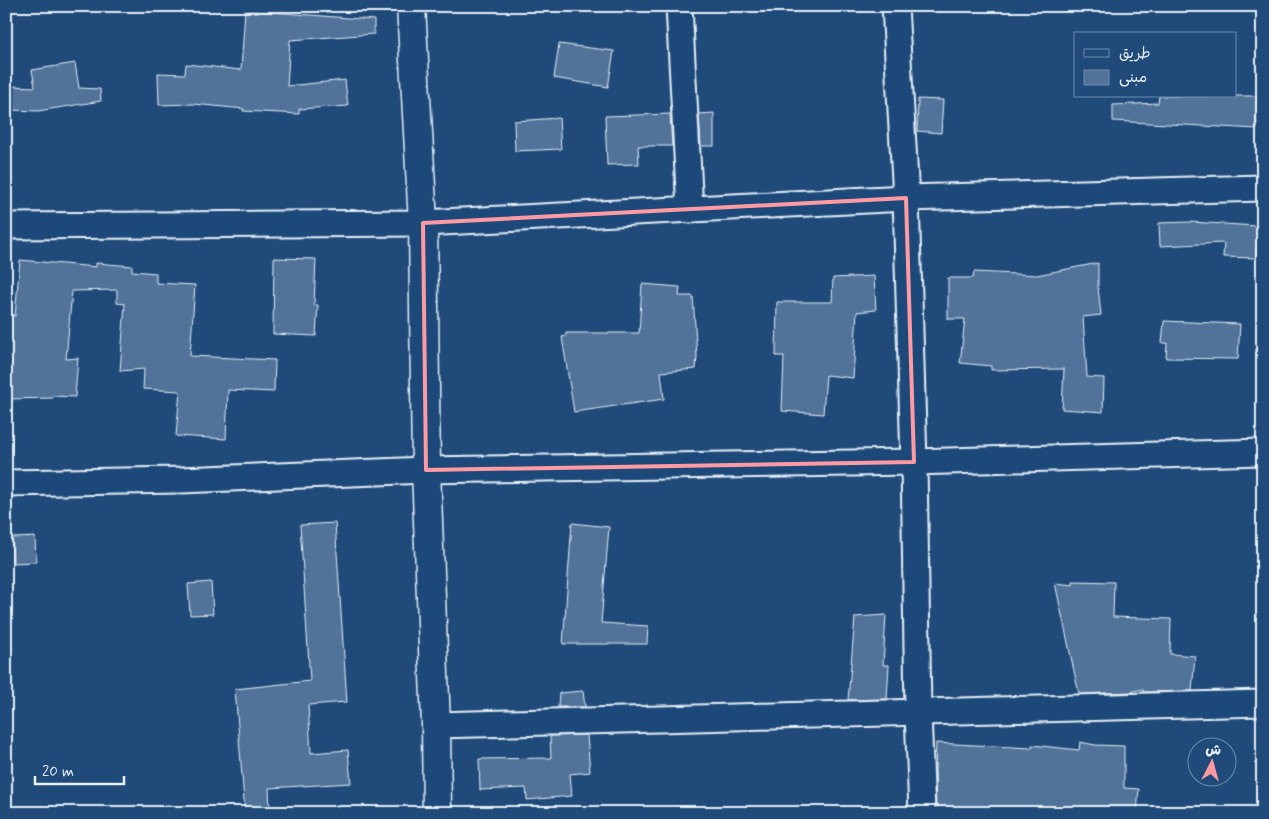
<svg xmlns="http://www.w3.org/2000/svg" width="1269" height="819" font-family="Mynerve,'Playpen Sans Arabic',sans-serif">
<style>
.building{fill:#517399;stroke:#e8f1f8}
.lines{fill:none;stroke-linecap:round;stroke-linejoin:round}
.minor-casing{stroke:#e8f1f8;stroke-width:29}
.tertiary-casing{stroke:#e8f1f8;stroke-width:31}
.minor{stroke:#1f4a7a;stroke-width:25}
.tertiary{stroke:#1f4a7a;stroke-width:28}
.marked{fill:none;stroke:#ff9aa2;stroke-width:4;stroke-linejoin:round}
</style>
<rect width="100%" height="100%" fill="#1f4a7a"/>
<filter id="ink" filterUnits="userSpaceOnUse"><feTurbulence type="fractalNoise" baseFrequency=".02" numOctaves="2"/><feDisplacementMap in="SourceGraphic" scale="10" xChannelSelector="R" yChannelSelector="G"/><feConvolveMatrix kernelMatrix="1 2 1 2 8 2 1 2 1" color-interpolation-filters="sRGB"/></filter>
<g filter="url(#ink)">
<g class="building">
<path d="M245,10L374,20V34L290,40L287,86L345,80L348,106L299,109V114L243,111L244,109L193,104L159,105L158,73L185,74L186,64L241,70Z"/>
<path d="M559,44L614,51L608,87L554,78Z"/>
<path d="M75,63L79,88L100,89L101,101L38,111L10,110L11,86L35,87L32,70Z"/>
<path d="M1159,96H1257V129L1113,121V105L1158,103Z"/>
<path d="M918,99L943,100L941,133L917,131Z"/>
<path d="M714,113V146H701L699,114Z"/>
<path d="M670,114L672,146H638L639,164L607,165L605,116Z"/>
<path d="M559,118L561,149L515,151L514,121Z"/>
<path d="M1190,222L1257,226L1256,258L1223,257L1224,243L1160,246L1159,223Z"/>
<path d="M274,258L316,259L314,305H318L316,336L273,334Z"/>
<path d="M20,260L96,267V263L132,266V271L156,273V283L195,285L190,356L275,360L274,392L228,390L226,439L176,436L180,391L143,389L144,369L120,371L125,304L117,303V290L72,291L66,359L78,358L75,397L53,396V398L10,399L9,394H6V315L15,316Z"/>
<path d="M1098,263V287L1101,315L1083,317L1087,377L1104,378L1103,412L1062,409L1064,369L991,370V366L960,363L965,319H948V278H973L974,272L1037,275Z"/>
<path d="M874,276L876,310L857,312L853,378L826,375L823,414L782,411L784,356H776L777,302H832L833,278Z"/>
<path d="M642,284L680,287L679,296H693L697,356L696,369L661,372L664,399L574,412L562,337L566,336V333H639Z"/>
<path d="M1164,321L1240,324L1238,359L1166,358L1167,343H1162Z"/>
<path d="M335,523L347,702L308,705L311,753L348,750L351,783L269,788L270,813H245L235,689L310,681L300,525Z"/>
<path d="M572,523L609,527L601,623L648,626L647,644H563Z"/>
<path d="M35,537L36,562L13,563L12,538Z"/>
<path d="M1073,581L1114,582L1113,617L1171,619L1170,654L1195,656L1192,691L1143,692V689L1130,692L1079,694L1055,583L1073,585Z"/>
<path d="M211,582L213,614L190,615L188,584Z"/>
<path d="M886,615L883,665H889L887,699L848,700L855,617Z"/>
<path d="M583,691L585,707H558L559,693Z"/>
<path d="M587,735L590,772L570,774L572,796L527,800L526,788L480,790L479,759L551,758L550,736Z"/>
<path d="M1080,742L1095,745L1124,746V788L1139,789L1137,813H970L936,811L935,770L936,743L1032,748V745L1079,750Z"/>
</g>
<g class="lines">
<defs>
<g id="minor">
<path d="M679,6L690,210"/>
<path d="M895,6L906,198L914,462L918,712L922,813"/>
<path d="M6,226L423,223L906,198L1263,188"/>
<path d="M6,483L181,480L426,470L914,462L1263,452"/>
<path d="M436,725L1263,703"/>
</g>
<path id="tertiary" d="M411,6L423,223L426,470L436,725L437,813"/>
</defs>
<use href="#minor" class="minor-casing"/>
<use href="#tertiary" class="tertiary-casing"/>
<use href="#minor" class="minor"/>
<use href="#tertiary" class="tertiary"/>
</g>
</g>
<path class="marked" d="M906,198L914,462L426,470L423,223Z"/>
<rect width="1269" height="819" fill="none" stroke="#1f4a7a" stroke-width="25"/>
<rect x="12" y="12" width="1244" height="794" fill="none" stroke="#e8f1f8" stroke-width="2" filter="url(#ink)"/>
<rect x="1074" y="32" width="162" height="65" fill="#1f4a7a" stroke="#6f8dac"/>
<rect x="1084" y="49" width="25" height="8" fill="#1f4a7a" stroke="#6f8dac"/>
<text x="1119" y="58" font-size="15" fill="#e8f1f8">طريق</text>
<rect x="1084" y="70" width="25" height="15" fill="#517399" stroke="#6f8dac"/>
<text x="1119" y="82" font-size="15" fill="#e8f1f8">مبنى</text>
<g transform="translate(1212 762) rotate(6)"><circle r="24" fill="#1f4a7a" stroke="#6f8dac"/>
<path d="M0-4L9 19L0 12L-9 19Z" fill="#ff9aa2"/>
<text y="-8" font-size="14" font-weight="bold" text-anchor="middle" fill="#e8f1f8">ش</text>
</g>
<path d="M35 776v8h89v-8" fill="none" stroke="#e8f1f8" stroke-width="2.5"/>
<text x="42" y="776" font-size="15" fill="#e8f1f8" stroke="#1f4a7a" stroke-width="4" paint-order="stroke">20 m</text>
</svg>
